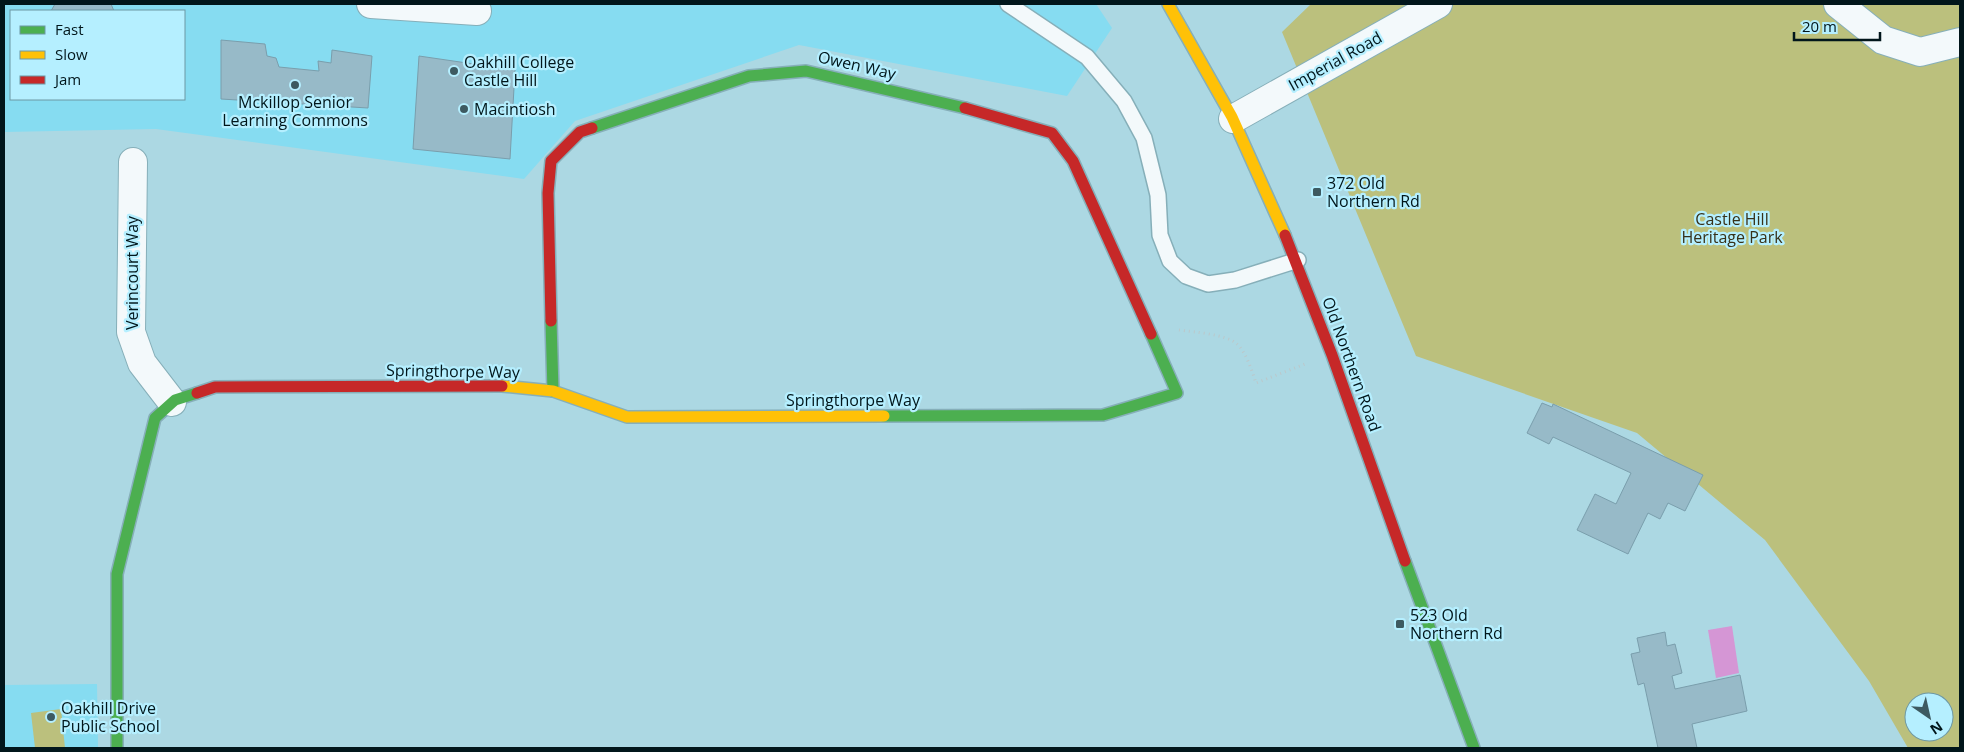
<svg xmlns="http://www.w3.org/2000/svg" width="1964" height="752" font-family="'Open Sans',sans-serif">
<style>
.built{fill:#86dcf1;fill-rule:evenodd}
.green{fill:#bbc07d;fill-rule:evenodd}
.water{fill:#d596d5}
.building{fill:#97bac8;stroke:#7a9eac}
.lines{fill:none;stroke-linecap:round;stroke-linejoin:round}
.lane-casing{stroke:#86afb9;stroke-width:18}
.street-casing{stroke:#86afb9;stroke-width:30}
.fast-casing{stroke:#86afb9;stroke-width:14}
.slow-casing{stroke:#86afb9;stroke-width:14}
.jam-casing{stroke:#86afb9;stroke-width:14}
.path{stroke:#bbc8cb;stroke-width:3;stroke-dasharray:1 4;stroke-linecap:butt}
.lane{stroke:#f3f9fb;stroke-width:15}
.street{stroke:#f3f9fb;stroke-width:28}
.fast{stroke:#4caf50;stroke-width:11}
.slow{stroke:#ffc107;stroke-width:11}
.jam{stroke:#c62828;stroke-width:11}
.poi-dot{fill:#3d5a61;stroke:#b5efff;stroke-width:2}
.labels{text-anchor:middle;stroke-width:4.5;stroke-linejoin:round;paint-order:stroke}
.street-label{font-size:16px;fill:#01161b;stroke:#b5efff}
.poi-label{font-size:16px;fill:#01161b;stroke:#b5efff;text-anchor:start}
.park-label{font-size:16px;fill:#373119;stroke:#b5efff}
</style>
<rect width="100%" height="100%" fill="#acd8e3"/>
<g class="built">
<path d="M4,4H1096L1112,28L1067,96L799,45L575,121L524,179L156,129L4,132ZM11,11H184V99H11Z"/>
<path d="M97,684L98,748H4V685Z"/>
</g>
<g class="green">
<path d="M1311,4H1960V748H1908L1869,681L1765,540L1637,433L1416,356L1282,32ZM1914,702H1944V732H1914Z"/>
<path d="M61,709L65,748H35L31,713Z"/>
</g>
<path class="water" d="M1732,626L1739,673L1716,678L1708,630Z"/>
<g class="building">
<path d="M55,4H111L114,11H51Z"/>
<path d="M221,40L265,44L267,56L276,58L279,67L319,71L318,61L331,63L332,50L372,56L368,108L221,99Z"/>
<path d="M419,56L515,70L510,159L413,149Z"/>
<path d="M1542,403L1552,407L1553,404L1703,475L1685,511L1668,503L1660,519L1648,513L1628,554L1577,530L1595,494L1616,504L1631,473L1553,437L1549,444L1527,433Z"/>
<path d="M1665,632L1667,646L1675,644L1682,673L1672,676L1675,689L1740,675L1747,711L1692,724L1697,748H1658L1644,683L1638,685L1631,654L1640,652L1637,638Z"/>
</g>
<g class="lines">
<defs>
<path id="lane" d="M1008,4L1087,57L1124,101L1144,138L1158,195L1160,235L1170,261L1186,276L1208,284L1235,280L1298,260"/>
<g id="street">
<path d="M371,4L477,11"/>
<path d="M1838,4L1883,40L1920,52L1960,42"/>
<path d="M1233,119L1438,4"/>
<path d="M133,162L131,332L142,363L172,402"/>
</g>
<g id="fast">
<path d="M592,128L749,76L806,71L965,108"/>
<path d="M551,321L553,391"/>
<path d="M884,416L1103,415L1177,393L1151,334"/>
<path d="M1405,561L1474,748"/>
<path d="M117,748V574L155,418L175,400L197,393"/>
</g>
<g id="slow">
<path d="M1168,4L1232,117L1285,235"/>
<path d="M502,386L553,391L627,417L884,416"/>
</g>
<g id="jam">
<path d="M965,108L1052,133L1073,161L1151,334"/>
<path d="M1285,235L1332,355L1405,561"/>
<path d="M551,321L548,193L551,161L580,132L592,128"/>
<path d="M197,393L215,387L502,386"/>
</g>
</defs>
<use href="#lane" class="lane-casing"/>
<use href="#street" class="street-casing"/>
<use href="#fast" class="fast-casing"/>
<use href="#slow" class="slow-casing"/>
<use href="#jam" class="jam-casing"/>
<path class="path" d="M1179,330C1193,332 1226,334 1237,344C1246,352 1252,371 1256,383L1305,364"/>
<use href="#lane" class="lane"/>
<use href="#street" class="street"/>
<use href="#fast" class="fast"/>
<use href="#slow" class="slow"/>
<use href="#jam" class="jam"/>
</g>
<g class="poi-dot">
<circle cx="454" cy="71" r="5"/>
<circle cx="295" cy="85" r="5"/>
<circle cx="464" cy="109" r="5"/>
<rect x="1312" y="187" width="10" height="10" rx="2.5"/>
<rect x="1395" y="619" width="10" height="10" rx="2.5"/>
<circle cx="51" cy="717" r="5"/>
</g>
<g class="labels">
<g class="street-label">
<text transform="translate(1335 61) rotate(-29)" y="6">Imperial Road</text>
<text transform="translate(857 65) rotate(13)" y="6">Owen Way</text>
<text transform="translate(132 273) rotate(-90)" y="6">Verincourt Way</text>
<text transform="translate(1352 364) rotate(70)" y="6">Old Northern Road</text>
<text transform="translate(453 371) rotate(1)" y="6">Springthorpe Way</text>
<text x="853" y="406">Springthorpe Way</text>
</g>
<g class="poi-label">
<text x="464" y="68">Oakhill College<tspan x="464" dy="18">Castle Hill</tspan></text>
<text x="295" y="108" text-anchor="middle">Mckillop Senior<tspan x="295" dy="18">Learning Commons</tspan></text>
<text x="474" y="115">Macintiosh</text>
<text x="1327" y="189">372 Old<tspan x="1327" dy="18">Northern Rd</tspan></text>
<text x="1410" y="621">523 Old<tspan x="1410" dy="18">Northern Rd</tspan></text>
<text x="61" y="714">Oakhill Drive<tspan x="61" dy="18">Public School</tspan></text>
</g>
<g class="park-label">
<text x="1732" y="225">Castle Hill<tspan x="1732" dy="18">Heritage Park</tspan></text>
</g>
</g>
<rect width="1964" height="752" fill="none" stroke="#01161b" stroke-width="10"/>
<rect x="10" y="10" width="175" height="90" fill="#b5efff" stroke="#6d98a4"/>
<rect x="20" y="26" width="25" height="8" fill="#4caf50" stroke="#6d98a4"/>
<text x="55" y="35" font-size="15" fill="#01161b">Fast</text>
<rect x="20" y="51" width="25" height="8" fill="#ffc107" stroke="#6d98a4"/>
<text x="55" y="60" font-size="15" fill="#01161b">Slow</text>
<rect x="20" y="76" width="25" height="8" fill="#c62828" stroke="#6d98a4"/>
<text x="55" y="85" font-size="15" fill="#01161b">Jam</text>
<g transform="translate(1929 717) rotate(146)"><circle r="24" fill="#b5efff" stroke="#6d98a4"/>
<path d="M0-4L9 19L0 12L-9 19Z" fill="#3d5a61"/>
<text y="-8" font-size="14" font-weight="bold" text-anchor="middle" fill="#01161b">N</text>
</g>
<path d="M1794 32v8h86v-8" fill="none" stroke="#01161b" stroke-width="2.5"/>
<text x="1802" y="32" font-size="15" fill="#01161b" stroke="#b5efff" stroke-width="4" paint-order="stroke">20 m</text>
</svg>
